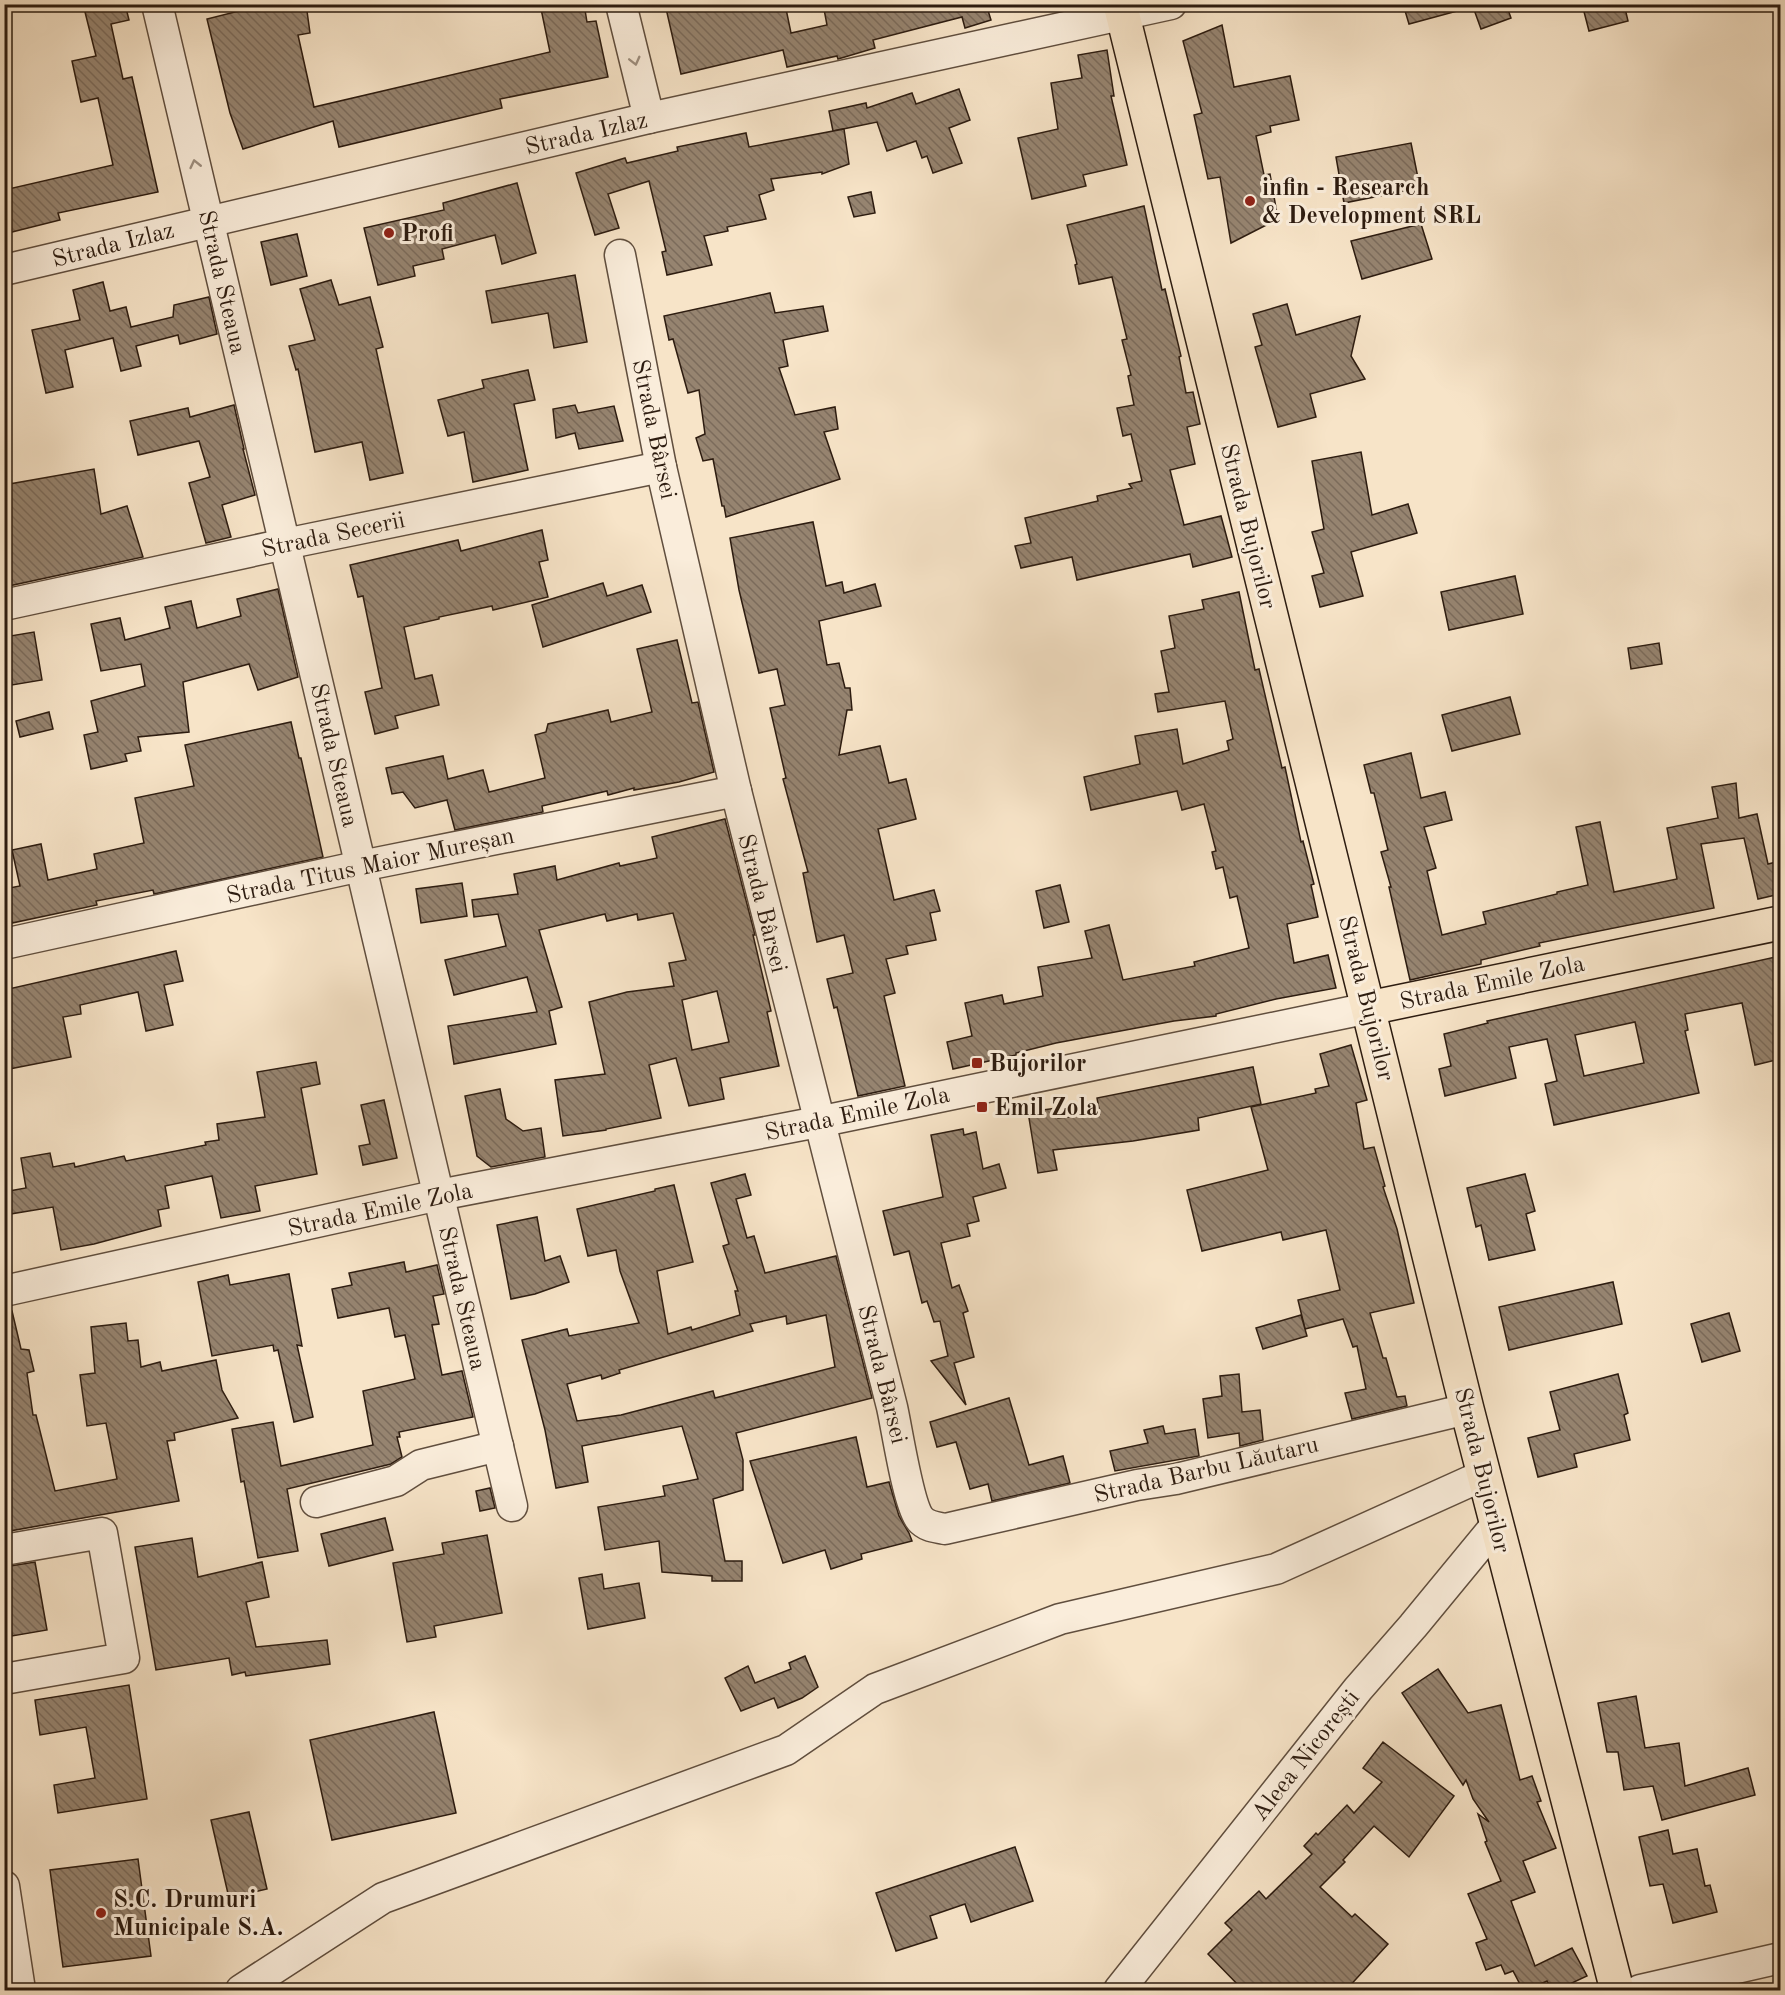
<svg xmlns="http://www.w3.org/2000/svg" width="1785" height="1995" font-family="'Old Standard TT',serif">
<style>
.building{fill:url(#building-back-hatch);stroke:#2d1c10;stroke-width:1.5;fill-rule:evenodd}
.lines{fill:none;stroke-linecap:round;stroke-linejoin:round}
.minor-casing{stroke:#604e3e;stroke-width:33}
.major-casing{stroke:#2d1c10;stroke-width:36}
.minor{stroke:#faeddb;stroke-width:30}
.major{stroke:#f7e4c8;stroke-width:33}
.oneway{stroke:#9e8f80}
.poi-dot{fill:#8f2418;stroke:#faeddb;stroke-width:2}
.labels{text-anchor:middle;stroke-width:6;stroke-linejoin:round;paint-order:stroke}
.street-label{font-size:24px;fill:#2d1c10;stroke:#faeddb}
.poi-label{font-size:24px;font-weight:bold;fill:#2d1c10;stroke:#faeddb;text-anchor:start}
</style>
<defs>
<pattern id="building-back-hatch" width="6" height="6" patternUnits="userSpaceOnUse" patternTransform="scale(1.5)"><rect width="6" height="6" fill="#968470"/><path d="M-1 5l2 2M0 0l6 6M5-1l2 2" fill="none" stroke="#7b6b5b"/></pattern>
</defs>
<rect width="100%" height="100%" fill="#f7e4c8"/>
<filter id="stains"><feTurbulence type="fractalNoise" baseFrequency=".00333" numOctaves="4"/><feColorMatrix values="0 0 0 0 .2 0 0 0 0 .09 0 0 0 0 .02 0 0 0 .5 -.17"/></filter>
<radialGradient id="worn" r=".72"><stop offset=".6" stop-color="#630" stop-opacity="0"/><stop offset="1" stop-color="#630" stop-opacity=".3"/></radialGradient>
<g class="building">
<path d="M83,4H125L129,20L111,24L123,79L132,77L158,192L58,213L60,220L4,234V190L113,165L98,98L81,102L72,61L96,56Z"/>
<path d="M237,4H306L310,33L298,35L314,107L550,52L540,4H584L587,22L596,21L608,77L500,99L502,108L339,147L333,121L243,149L230,113L207,19L239,11Z"/>
<path d="M665,4H785L791,33L827,25L823,4H986L991,20L965,28L962,17L873,40L875,48L838,59L837,56L787,67L783,50L681,74Z"/>
<path d="M1403,4H1460L1461,10L1409,24Z"/>
<path d="M1472,4H1506L1511,18L1481,29Z"/>
<path d="M1582,4H1624L1628,21L1589,31Z"/>
<path d="M1222,25L1234,87L1290,76L1299,120L1270,126L1271,132L1256,136L1264,175L1270,174L1278,219L1231,243L1220,177L1208,179L1194,115L1202,113L1183,41Z"/>
<path d="M1107,50L1114,96H1111L1127,165L1083,175L1086,186L1032,199L1018,138L1058,129L1051,83L1082,78L1078,55Z"/>
<path d="M959,89L970,120L949,128L962,163L933,173L927,156L922,158L916,141L887,151L877,122L833,131L829,111L866,103L867,108L912,93L916,104Z"/>
<path d="M844,129L849,164L822,174V172L771,179L774,190L759,195L766,219L727,227L728,231L704,236L712,265L667,275L662,252L666,251L649,181L608,194L619,228L595,235L576,173L625,158L627,163L678,151L677,147L746,133L749,147Z"/>
<path d="M1411,143L1420,188L1344,203L1336,157Z"/>
<path d="M517,183L536,253L502,264L495,235L442,249L444,259L413,266L415,276L378,285L364,228L444,210L443,203Z"/>
<path d="M871,192L875,213L854,217L848,197Z"/>
<path d="M1144,206L1162,290L1165,289L1181,356L1179,357L1186,393L1193,392L1200,424L1187,427L1195,464L1170,470L1184,525L1221,516L1232,557L1193,567L1190,554L1077,580L1072,557L1021,568L1015,546L1031,543L1025,518L1098,501L1097,496L1132,488L1129,484L1142,481L1131,434L1123,436L1117,408L1134,405L1128,376L1131,375L1122,340L1127,339L1112,277L1079,284L1075,265L1077,264L1067,225Z"/>
<path d="M1421,224L1432,259L1362,279L1351,241Z"/>
<path d="M297,234L307,276L271,285L261,242Z"/>
<path d="M575,275L587,342L554,348L548,313L492,323L486,291Z"/>
<path d="M331,280L339,305L370,297L383,347L376,349L403,473L370,480L362,442L315,452L298,369L296,370L289,346L315,340L300,289Z"/>
<path d="M103,282L110,311L126,307L131,327L173,317L174,305L209,297L217,334L180,344L178,335L136,346L141,366L121,371L113,338L65,350L73,387L46,393L32,330L80,320L73,290Z"/>
<path d="M770,293L775,313L823,306L828,331L783,340L788,366L779,368L795,415L835,407L838,429L824,432L840,479L726,517L724,506H722L713,459L703,461L696,438L705,434L699,390L688,393L673,339L669,340L664,316Z"/>
<path d="M1287,304L1296,335L1360,316L1351,356L1365,379L1310,394L1316,417L1278,427L1255,347L1262,345L1253,314Z"/>
<path d="M528,370L535,400L514,404L528,470L473,482L464,432L448,436L438,400L484,388L482,380Z"/>
<path d="M234,405L244,449H243L255,495L222,505L231,537L206,543L189,483L210,477L199,441L138,455L130,421L188,408L190,417Z"/>
<path d="M575,405L578,413L614,406L623,441L579,449L575,433L556,438L553,409Z"/>
<path d="M1361,452L1372,515L1408,504L1417,533L1351,552L1363,596L1320,607L1312,576L1324,573L1312,532L1324,529L1312,461Z"/>
<path d="M94,469L101,514L127,506L143,557L4,587V485Z"/>
<path d="M813,522L826,586L842,582L844,593L875,584L881,606L819,621L827,665L839,663L845,688H850L852,710H847L839,755L880,746L889,783L906,779L916,819L878,829L894,900L934,890L940,911L930,913L936,940L906,946L908,954L886,959L895,993L884,996L905,1086L858,1096L837,1007L834,1008L827,979L853,973L844,935L817,942L803,873L808,872L783,779L786,778L770,708L785,705L777,669L759,673L739,590L730,538Z"/>
<path d="M542,530L548,560L539,562L548,597L493,610L492,606L439,617V619L404,627L415,679L432,675L439,705L395,716L398,728L375,734L365,692L382,688L363,596L358,597L350,565L458,540L461,551Z"/>
<path d="M1515,576L1523,614L1449,630L1441,592Z"/>
<path d="M603,583L607,596L642,585L651,612L543,647L532,605Z"/>
<path d="M278,589L298,677L258,690L249,664L183,682L189,732L138,737L141,751L125,754L127,761L91,769L84,735L98,732L91,701L145,686L141,664L101,671L91,624L120,618L125,640L170,628L165,607L191,601L197,628L241,616L237,599Z"/>
<path d="M1239,592L1255,670L1259,669L1282,768L1285,767L1301,842L1303,841L1314,884L1311,885L1318,917L1287,924L1294,963L1328,955L1336,988L1276,999L1216,1014V1016L1174,1021L1056,1043L1016,1053V1055L953,1069L947,1042L972,1036L965,1003L1002,995L1004,1004L1043,996L1038,967L1092,958L1085,931L1109,925L1123,980L1195,966L1194,962L1249,948L1237,896L1230,898L1223,867L1216,869L1212,852L1216,851L1204,804L1182,810L1177,791L1091,810L1084,777L1140,764L1135,736L1177,729L1183,764L1229,750L1227,741L1233,739L1225,701L1158,712L1155,694L1169,692L1161,651L1175,648L1169,616L1204,609L1202,600Z"/>
<path d="M34,632L42,680L12,685L4,637Z"/>
<path d="M677,640L692,703L698,702L714,772L679,782L634,790V788L608,795L607,791L542,806L543,812L455,830L447,800L415,808L403,792L392,794L386,768L443,756L448,779L483,770L489,792L545,778L535,735L546,732L548,724L608,710L611,722L652,712L637,649Z"/>
<path d="M1659,643L1662,664L1631,669L1628,648Z"/>
<path d="M1510,697L1520,734L1452,751L1442,715Z"/>
<path d="M49,712L53,729L20,737L16,721Z"/>
<path d="M291,722L299,758H301L323,857L154,894L153,890L96,901L97,905L12,923L4,889L20,886L12,850L41,844L48,880L97,869L94,854L144,843L135,798L194,786L185,745Z"/>
<path d="M1411,753L1421,798L1445,792L1452,820L1424,827L1436,868L1427,871L1442,935L1486,924L1483,912L1557,894V892L1588,885L1576,827L1600,822L1614,892L1677,879L1667,828L1718,818L1712,787L1736,783L1739,818L1757,814L1768,864L1780,861V894L1758,899L1744,838L1701,844L1714,908L1539,943L1540,946L1481,960V964L1410,980L1389,887H1391L1381,852L1388,850L1374,793H1371L1364,765Z"/>
<path d="M725,819L755,935H753L771,1011L767,1012L779,1066L720,1078L724,1099L689,1106L676,1058L649,1065L661,1118L606,1129V1130L563,1136L555,1080L605,1074L589,1002L627,992L674,986L669,963L686,960L673,913L638,920L637,914L607,921L605,914L539,930L562,1007L549,1011L556,1044L454,1064L448,1026L537,1012L527,977L454,995L445,960L506,946L498,914L474,917L472,900L518,894L514,874L555,866L557,880L619,863L620,866L657,858L652,837ZM717,991L729,1042L692,1050L682,1000Z"/>
<path d="M462,883L467,916L421,923L416,889Z"/>
<path d="M1060,885L1069,922L1044,928L1036,891Z"/>
<path d="M176,951L183,981L164,985L173,1025L146,1031L138,992L80,1005L81,1014L63,1017L71,1057L4,1070V990Z"/>
<path d="M1780,956V1059L1755,1065L1742,1003L1685,1014L1688,1030L1685,1031L1699,1093L1554,1125L1545,1084L1557,1081L1547,1039L1509,1047L1516,1078L1445,1096L1439,1069L1451,1066L1444,1034L1488,1023L1487,1021ZM1635,1022L1644,1063L1584,1076L1575,1035Z"/>
<path d="M1351,1045L1367,1100L1356,1103L1364,1149L1374,1147L1385,1186L1383,1187L1397,1229L1414,1303L1370,1313L1383,1358H1386L1397,1397L1405,1396L1407,1406L1352,1419L1345,1393L1366,1389L1357,1346L1353,1347L1343,1319L1305,1329L1298,1300L1340,1290L1326,1230L1283,1240L1281,1232L1202,1251L1187,1190L1268,1170L1251,1107L1316,1093L1315,1089L1329,1086L1320,1054Z"/>
<path d="M316,1062L320,1084L301,1088L317,1174L255,1186L260,1211L221,1218L212,1176L165,1186L169,1208L158,1210L161,1226L94,1244L61,1250L53,1207L4,1215V1192L26,1188L21,1158L50,1153L53,1167L74,1163L75,1167L124,1156L126,1161L206,1145L205,1142L219,1140L217,1124L265,1117L257,1072Z"/>
<path d="M1253,1067L1261,1104L1198,1118L1199,1130L1133,1141L1053,1150L1057,1170L1038,1173L1028,1112L1057,1108L1058,1118L1100,1114L1097,1098Z"/>
<path d="M500,1089L506,1119L523,1131L541,1128L545,1157L491,1167L477,1156L465,1096Z"/>
<path d="M384,1100L397,1158L363,1165L359,1146L370,1144L361,1105Z"/>
<path d="M963,1129L964,1135L976,1132L983,1169L999,1164L1006,1188L973,1197L979,1221L967,1224L970,1236L941,1243L952,1288L959,1285L968,1311L963,1313L974,1357L954,1363L966,1405L931,1361L948,1356L940,1321L934,1322L927,1301L922,1303L909,1251L894,1255L883,1211L943,1197L931,1135Z"/>
<path d="M745,1174L751,1195L736,1199L747,1238L754,1236L765,1273L836,1256L872,1398L736,1433L743,1460V1490L713,1499L725,1561H742V1581H712V1576L662,1572L659,1541L605,1550L598,1507L665,1496L663,1486L698,1479L682,1426L582,1446L588,1482L556,1488L545,1430L522,1340L567,1329L569,1336L639,1323L620,1271L616,1250L588,1256L577,1209L655,1191V1189L674,1185L693,1262L657,1271L668,1334L691,1327L692,1330L740,1315L735,1291H738L723,1246L729,1244L711,1183ZM826,1315L835,1367L715,1398L713,1391L621,1415L577,1421L567,1384L601,1375L602,1379L620,1373L619,1370L753,1331L750,1324L786,1316L787,1324Z"/>
<path d="M1525,1174L1535,1211L1526,1214L1535,1250L1489,1260L1481,1225L1476,1227L1467,1188Z"/>
<path d="M537,1217L545,1261L560,1256L569,1282L535,1294L511,1299L497,1225Z"/>
<path d="M404,1262L406,1272L437,1265L444,1294L433,1296L439,1324L432,1325L442,1375L462,1371L473,1417L399,1432L400,1437H397L402,1457L391,1464L287,1489L298,1551L258,1558L244,1481L241,1482L232,1429L273,1422L281,1466L373,1445L363,1391L415,1379L405,1335L395,1337L389,1308L338,1318L332,1289L352,1285L349,1273Z"/>
<path d="M289,1274L302,1346L297,1345L313,1417L294,1422L278,1350L274,1351L273,1345L212,1356L198,1282L228,1275L230,1285Z"/>
<path d="M1613,1282L1622,1324L1509,1350L1499,1307Z"/>
<path d="M12,1311L21,1349L29,1350L34,1371L27,1373L33,1415H36L55,1491L117,1479L106,1423L87,1426L80,1375L95,1373L91,1327L126,1323L128,1341L138,1340L141,1367L160,1362L162,1371L216,1360L222,1390L238,1418L174,1433L175,1440L167,1441L179,1501L4,1532V1451L9,1450L4,1430V1312Z"/>
<path d="M1729,1313L1740,1351L1702,1362L1691,1324Z"/>
<path d="M1301,1315L1307,1336L1263,1349L1256,1328Z"/>
<path d="M1239,1374L1242,1412L1260,1410L1263,1440L1240,1446L1239,1433L1208,1438L1203,1399L1222,1396L1220,1376Z"/>
<path d="M1618,1374L1628,1413L1624,1415L1630,1440L1574,1454L1577,1467L1538,1477L1528,1438L1560,1430L1550,1392Z"/>
<path d="M1009,1398L1029,1465L1063,1456L1070,1483L992,1501L988,1484L970,1489L956,1442L937,1447L930,1422Z"/>
<path d="M1163,1426L1165,1434L1195,1429L1199,1456L1115,1471L1110,1451L1148,1443L1144,1430Z"/>
<path d="M856,1437L867,1487L889,1482L899,1516L909,1533L912,1541L861,1554L862,1559L831,1569L825,1550L783,1563L750,1461Z"/>
<path d="M490,1488L495,1508L480,1511L476,1491Z"/>
<path d="M385,1518L393,1550L329,1566L321,1534Z"/>
<path d="M487,1535L502,1613L434,1626L436,1637L407,1642L393,1563L444,1554L442,1543Z"/>
<path d="M192,1538L198,1577L262,1562L269,1597L246,1602L256,1647L327,1640L330,1664L246,1676L245,1672L232,1675L229,1658L156,1670L135,1547Z"/>
<path d="M35,1562L47,1630L12,1636L4,1594V1567Z"/>
<path d="M602,1574L604,1589L639,1583L645,1618L588,1629L579,1578Z"/>
<path d="M805,1656L818,1687L802,1698L778,1708L774,1698L741,1711L725,1678L748,1666L755,1683L791,1669L789,1663Z"/>
<path d="M1438,1669L1468,1713L1501,1705L1520,1780L1532,1776L1541,1801L1537,1802L1556,1848L1523,1861L1535,1892L1511,1901L1535,1966L1572,1948L1587,1976L1557,1990H1552L1547,1981L1527,1990H1523L1513,1971L1505,1974L1501,1965L1486,1970L1476,1943L1487,1939L1468,1894L1501,1881L1485,1842L1487,1841L1478,1814L1489,1822L1473,1799L1466,1780L1463,1785L1402,1693Z"/>
<path d="M129,1685L147,1799L58,1813L54,1785L95,1778L86,1727L40,1735L35,1700Z"/>
<path d="M1636,1696L1645,1748L1679,1743L1685,1786L1748,1768L1755,1795L1662,1820L1653,1786L1624,1790L1618,1752H1607L1598,1703Z"/>
<path d="M434,1712L456,1813L332,1840L310,1740Z"/>
<path d="M1383,1742L1454,1796L1409,1857L1374,1826L1343,1860L1345,1862L1320,1887L1352,1917L1355,1914L1388,1944L1346,1990H1243L1208,1954L1232,1930L1225,1923L1259,1891L1266,1899L1312,1854L1304,1846L1316,1833L1318,1835L1347,1805L1354,1813L1382,1782L1363,1768Z"/>
<path d="M249,1812L267,1889L229,1898L211,1820Z"/>
<path d="M1668,1830L1673,1854L1697,1849L1705,1886L1710,1885L1717,1912L1673,1923L1663,1884L1650,1886L1639,1837Z"/>
<path d="M1015,1847L1033,1901L971,1922L965,1904L930,1916L937,1938L896,1951L876,1893Z"/>
<path d="M138,1859L151,1956L63,1967L50,1870Z"/>
</g>
<g class="lines">
<defs>
<g id="minor">
<path d="M157,4L512,1506"/>
<path d="M621,4L649,118"/>
<path d="M620,255L661,467L736,791L892,1407C897,1429 908,1504 920,1519C927,1527 936,1527 945,1529L1137,1485L1176,1479L1467,1409"/>
<path d="M4,270L649,118L1171,4"/>
<path d="M4,605L285,544L661,467"/>
<path d="M4,944L361,866L736,791"/>
<path d="M4,1291L439,1195L818,1122L1369,1008"/>
<path d="M316,1502L396,1481L421,1465L498,1446"/>
<path d="M4,1550L102,1533L124,1658L4,1679"/>
<path d="M4,1886L20,1990"/>
<path d="M241,1990L383,1898L786,1750L875,1689L1060,1619L1276,1569L1484,1475"/>
<path d="M1119,1990L1358,1689L1413,1626L1497,1524"/>
<path d="M1640,1990L1780,1958"/>
</g>
<g id="major">
<path d="M1120,4L1467,1409L1617,1990"/>
<path d="M1369,1008L1780,923"/>
</g>
</defs>
<use href="#minor" class="minor-casing"/>
<use href="#major" class="major-casing"/>
<use href="#minor" class="minor"/>
<use href="#major" class="major"/>
</g>
<defs><path id="oneway-chevron" d="M-2-3.5L2.5 0L-2 3.5" fill="none" stroke-width="1.6" stroke-linecap="round" stroke-linejoin="round" transform="scale(1.5)"/></defs>
<g class="oneway">
<use href="#oneway-chevron" transform="translate(635 61) rotate(76)"/>
<use href="#oneway-chevron" transform="translate(195 164) rotate(-103)"/>
</g>
<g class="poi-dot">
<circle cx="1250" cy="201" r="6"/>
<circle cx="389" cy="233" r="6"/>
<rect x="971" y="1057" width="12" height="12" rx="3"/>
<rect x="976" y="1101" width="12" height="12" rx="3"/>
<circle cx="101" cy="1913" r="6"/>
</g>
<g class="labels">
<g class="street-label">
<text transform="translate(586 133) rotate(-13)" y="8">Strada Izlaz</text>
<text transform="translate(113 244) rotate(-14)" y="8">Strada Izlaz</text>
<text transform="translate(223 282) rotate(77)" y="8">Strada Steaua</text>
<text transform="translate(655 429) rotate(78)" y="8">Strada Bârsei</text>
<text transform="translate(1249 526) rotate(76)" y="8">Strada Bujorilor</text>
<text transform="translate(333 534) rotate(-12)" y="8">Strada Secerii</text>
<text transform="translate(335 755) rotate(77)" y="8">Strada Steaua</text>
<text transform="translate(370 865) rotate(-12)" y="8">Strada Titus Maior Mureșan</text>
<text transform="translate(763 903) rotate(76)" y="8">Strada Bârsei</text>
<text transform="translate(1492 982) rotate(-12)" y="8">Strada Emile Zola</text>
<text transform="translate(1367 998) rotate(76)" y="8">Strada Bujorilor</text>
<text transform="translate(857 1113) rotate(-12)" y="8">Strada Emile Zola</text>
<text transform="translate(380 1209) rotate(-12)" y="8">Strada Emile Zola</text>
<text transform="translate(463 1298) rotate(77)" y="8">Strada Steaua</text>
<text transform="translate(883 1374) rotate(76)" y="8">Strada Bârsei</text>
<text transform="translate(1206 1469) rotate(-13)" y="8">Strada Barbu Lăutaru</text>
<text transform="translate(1483 1470) rotate(76)" y="8">Strada Bujorilor</text>
<text transform="translate(1305 1755) rotate(-52)" y="8">Aleea Nicorești</text>
</g>
<g class="poi-label">
<text x="1262" y="195">infin - Research<tspan x="1262" dy="28">&amp; Development SRL</tspan></text>
<text x="401" y="241">Profi</text>
<text x="989" y="1071">Bujorilor</text>
<text x="994" y="1115">Emil Zola</text>
<text x="113" y="1907">S.C. Drumuri<tspan x="113" dy="28">Municipale S.A.</tspan></text>
</g>
</g>
<rect width="1785" height="1995" fill="none" stroke="#f7e4c8" stroke-width="24"/>
<rect x="6" y="6" width="1773" height="1983" fill="none" stroke="#2d1c10" stroke-width="3"/>
<rect x="12" y="12" width="1761" height="1971" fill="none" stroke="#2d1c10" stroke-width="1.5"/>
<rect width="100%" height="100%" filter="url(#stains)"/>
<rect width="100%" height="100%" fill="url(#worn)"/>
</svg>
